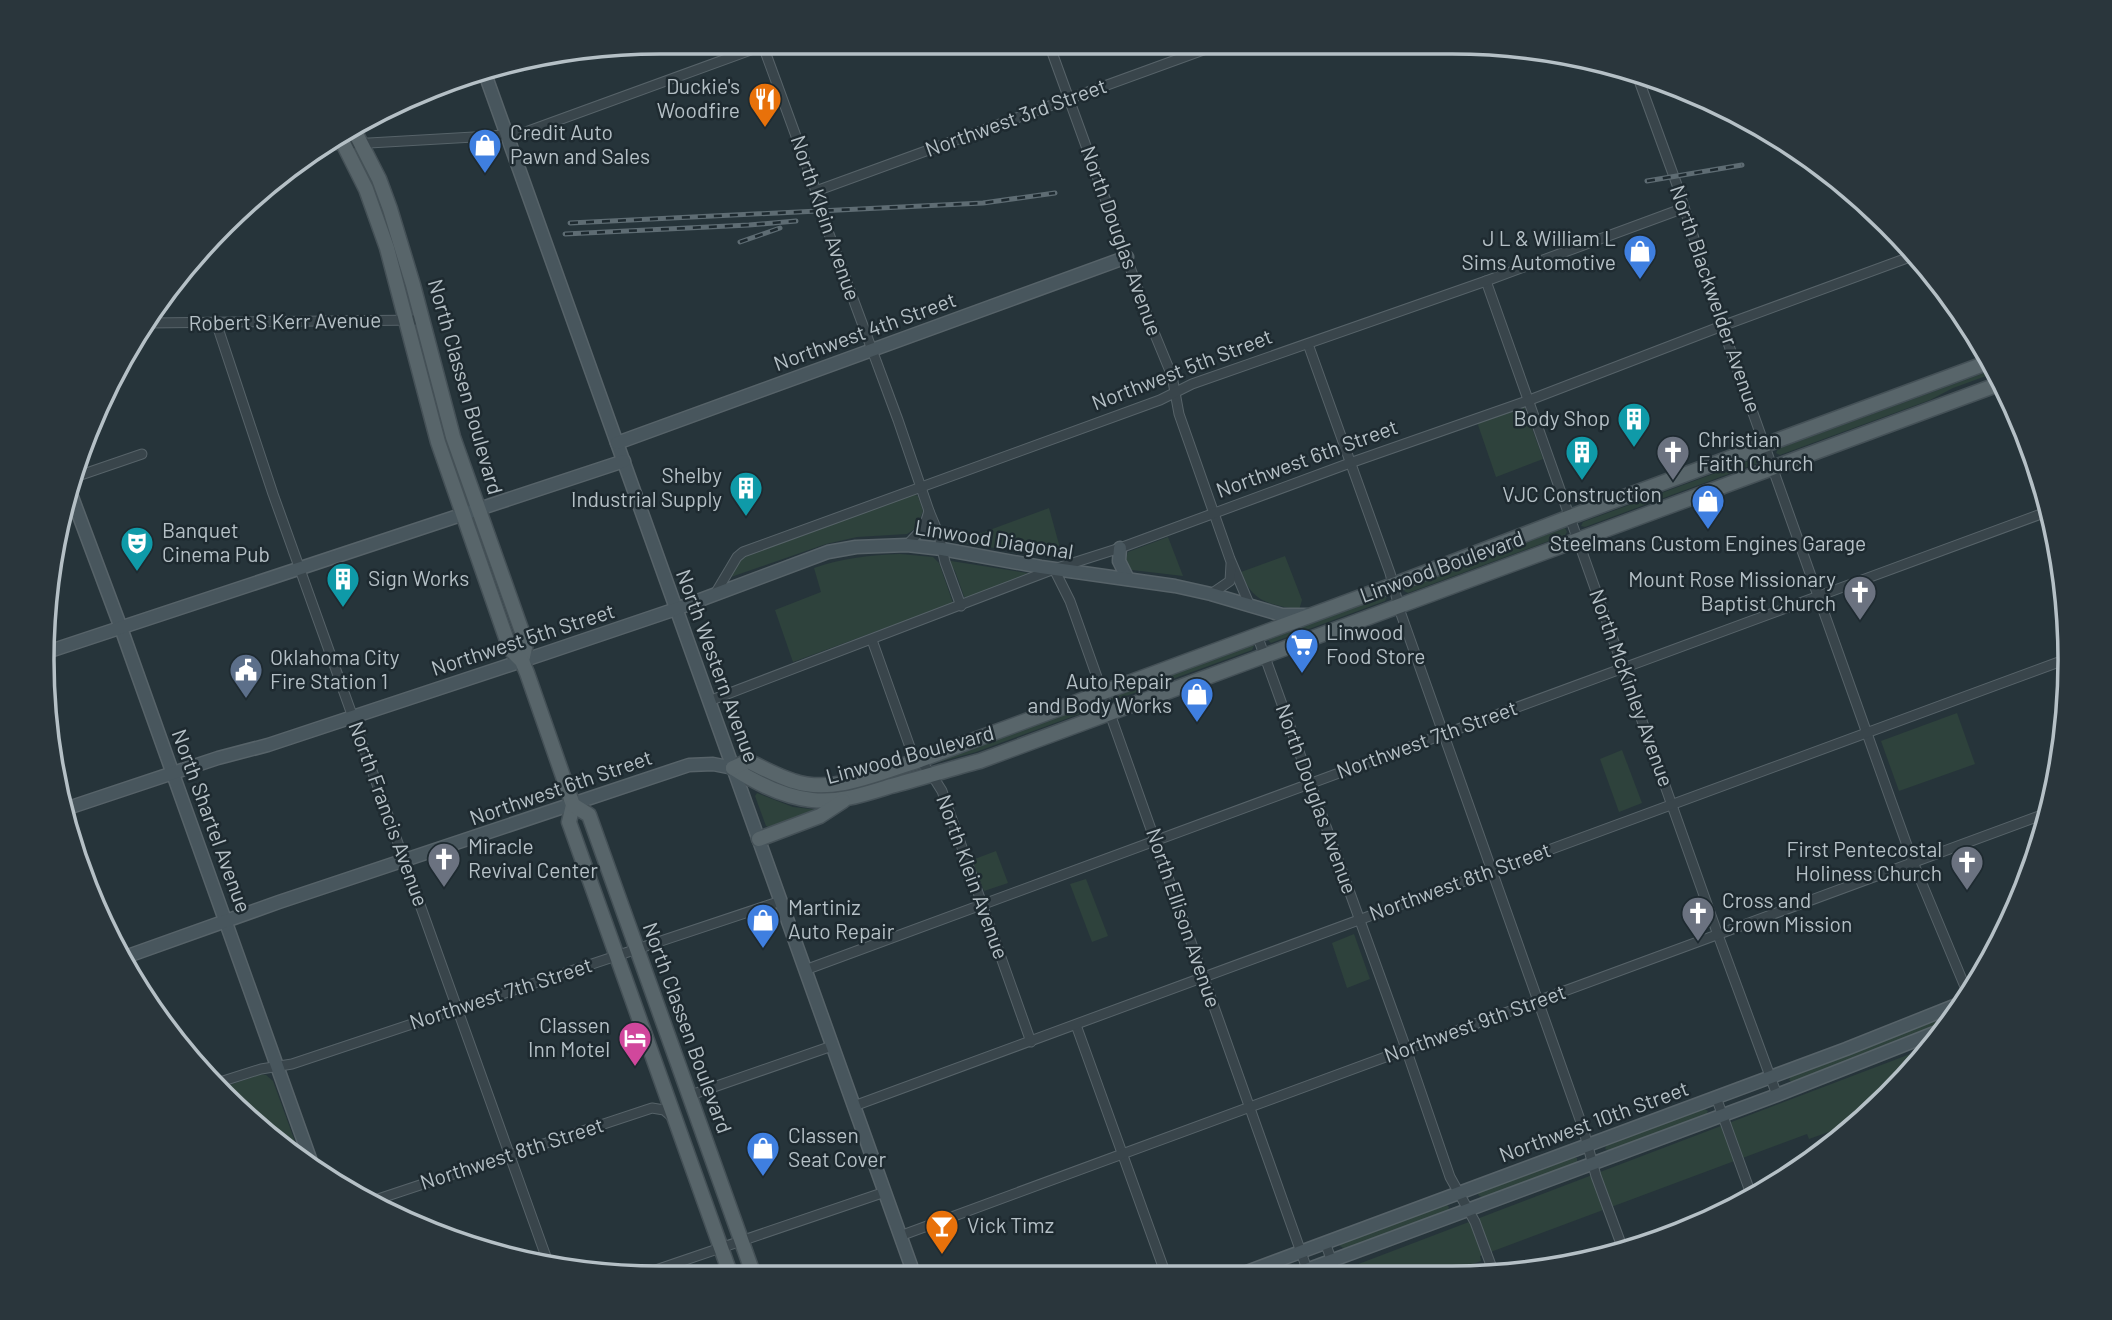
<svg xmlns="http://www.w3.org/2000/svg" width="2112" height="1320" font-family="Barlow,sans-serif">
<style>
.green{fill:#2e423c}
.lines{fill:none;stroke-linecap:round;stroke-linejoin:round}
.street-casing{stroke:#576369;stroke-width:11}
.secondary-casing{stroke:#576369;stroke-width:15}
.primary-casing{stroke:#455157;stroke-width:17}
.street{stroke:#39454b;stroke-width:9}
.secondary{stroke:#48565d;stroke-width:12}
.primary{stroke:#58656a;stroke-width:14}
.rail-casing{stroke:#5e6c73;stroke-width:5}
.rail{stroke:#1e2a30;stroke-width:2.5;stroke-dasharray:8;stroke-linecap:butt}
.labels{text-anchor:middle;stroke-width:5;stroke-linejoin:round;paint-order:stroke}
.poi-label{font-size:21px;fill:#b5c0c6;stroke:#1e2a30;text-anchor:start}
.street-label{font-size:21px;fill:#b5c0c6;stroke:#1e2a30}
.rim{fill:none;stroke:#b5c0c6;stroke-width:3.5}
</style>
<rect width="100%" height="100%" fill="#26343a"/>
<g class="green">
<path d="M1995,369L1997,372L1953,388L1930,400L1780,455L1776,453L1778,449Z"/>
<path d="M1524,406L1543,459L1496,477L1477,422Z"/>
<path d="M1759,457L1762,458L1761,462L1585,527L1581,526L1583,522Z"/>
<path d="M913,494L918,496L923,511L916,528L907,534L857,537L826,544L731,577L738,561L744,556Z"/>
<path d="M1049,508L1063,559L957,542Z"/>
<path d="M1565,528L1567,532L1565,535L1408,593L1404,591L1407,586Z"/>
<path d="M1168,537L1183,576L1132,570L1124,564L1128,552Z"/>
<path d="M900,554L933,557L939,563L953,603L793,662L775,610L821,592L814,568C843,558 870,555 900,554Z"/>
<path d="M1285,556L1302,600L1299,610C1269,603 1253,604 1241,572Z"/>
<path d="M951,561L1027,573L1028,575L965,599L955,571L948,562Z"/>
<path d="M1385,595L1387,597L1385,601L1271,643L1268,640Z"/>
<path d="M1250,644L1254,646L1252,650L1115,700L1111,698V695Z"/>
<path d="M1097,702L1098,705L1096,708L976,752L935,763L933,762Z"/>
<path d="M1957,713L1975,764L1899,791L1881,741Z"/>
<path d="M1622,750L1642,803L1619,812L1600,759Z"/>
<path d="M757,793L793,807L819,810L770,828L766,826L755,796Z"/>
<path d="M996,851L1008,883L984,891L972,860Z"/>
<path d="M1086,879L1108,936L1092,942L1070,884Z"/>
<path d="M1354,934L1370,979L1347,988L1332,943Z"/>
<path d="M1956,1010L1958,1011L1951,1021L1794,1083L1789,1080L1791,1076Z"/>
<path d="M1934,1045L1865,1119L1809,1139L1807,1134L1480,1256L1481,1261L1441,1276H1350L1348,1268Z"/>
<path d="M261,1074L266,1075L273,1081L302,1161L283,1150L224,1087Z"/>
<path d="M1703,1108L1708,1111L1706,1115L1610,1151L1605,1149L1607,1144Z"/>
<path d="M1572,1157L1577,1158V1163L1574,1164L1483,1198L1478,1195L1480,1191Z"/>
<path d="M1446,1204L1449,1207L1448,1211L1345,1249L1340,1246V1243Z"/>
</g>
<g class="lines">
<defs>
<g id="street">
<path d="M762,43L816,191L825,223L898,420L929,511L939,535L945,562L961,606"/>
<path d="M1049,44L1151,325L1172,376L1179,414L1230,559L1250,606"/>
<path d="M1637,75L1677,185L1722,326L1890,798L1913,862L1968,994"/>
<path d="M317,146L491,136L523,133L770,43"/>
<path d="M816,191L1217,45"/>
<path d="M1486,281L1718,935L1777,1095"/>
<path d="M216,322L273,494L549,1265"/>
<path d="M149,323L422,320"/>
<path d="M1308,344L1390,573L1401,614L1583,1128L1596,1176L1624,1252"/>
<path d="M72,478L142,454"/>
<path d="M907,545L924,527L929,511"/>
<path d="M1054,569L1070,601L1307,1269"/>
<path d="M715,594L737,557L743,552L1160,400L1192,384L1486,281L1684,208"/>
<path d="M1211,594L1230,581L1231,564"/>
<path d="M1257,635L1403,1040L1450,1177L1475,1222L1495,1276"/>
<path d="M872,640L911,750L932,775L942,791L1031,1042"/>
<path d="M709,701L1054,569L1120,548L1350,463L1527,401L1722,326L1918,254"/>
<path d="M805,970L2049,511"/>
<path d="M1076,1025L1166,1275"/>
<path d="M220,1082L261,1069L292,1064L781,901"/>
<path d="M688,1096L832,1046"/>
<path d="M1716,1097L1752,1197"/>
<path d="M854,1106L2067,659"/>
<path d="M372,1201L652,1108L664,1110L671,1116"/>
<path d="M900,1236L2050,812"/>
<path d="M1325,1242L1337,1276"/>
<path d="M647,1273L885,1192"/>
</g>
<g id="secondary">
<path d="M484,71L914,1274"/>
<path d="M617,443L1127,257"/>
<path d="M69,489L121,628L313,1167"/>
<path d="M1120,548L1119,561L1128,579"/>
<path d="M47,652L624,461"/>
<path d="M62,810L218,758L268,745L546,653L676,609L828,552L856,547L907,545L942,549L1041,567L1175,586L1211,594L1282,615H1307"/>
<path d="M125,957L279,902L689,765L713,764L733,768"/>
<path d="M1236,1276L1846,1049L1964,1002"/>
<path d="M1290,1276L1777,1095L1947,1028"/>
</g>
<g id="primary">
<path d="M353,128L379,179L390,209L413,285L453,437L526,643L522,661"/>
<path d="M339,135L366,189L387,248L438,442L510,649L522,661L527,673L573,805L569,822L730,1273"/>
<path d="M733,768C756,783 784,797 812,800C839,803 865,794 891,786C921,778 950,769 980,761L2002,383"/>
<path d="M733,768L748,761C763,768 777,776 793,781C834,795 880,772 920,760L1393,585L1570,517L1992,361"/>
<path d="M573,805L589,815L753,1273"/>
<path d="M759,839L820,816L843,801"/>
</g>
</defs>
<use href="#street" class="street-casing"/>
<use href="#secondary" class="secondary-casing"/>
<use href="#primary" class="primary-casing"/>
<use href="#street" class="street"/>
<use href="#secondary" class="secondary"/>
<use href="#primary" class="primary"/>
<defs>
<g id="rail">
<path d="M1647,181L1742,165"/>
<path d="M570,223L983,203L1055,193"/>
<path d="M565,234L749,225L796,221"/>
<path d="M740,242L780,228"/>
</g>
</defs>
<use href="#rail" class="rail-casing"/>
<use href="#rail" class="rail"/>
</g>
<defs>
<symbol id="restaurant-pin" viewBox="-11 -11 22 30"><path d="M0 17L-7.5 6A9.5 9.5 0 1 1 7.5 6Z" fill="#e8710a" stroke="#1e2a30"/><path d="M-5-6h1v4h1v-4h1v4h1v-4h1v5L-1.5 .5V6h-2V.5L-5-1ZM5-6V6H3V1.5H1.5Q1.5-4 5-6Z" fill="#fff"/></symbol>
<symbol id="shop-pin" viewBox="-11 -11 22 30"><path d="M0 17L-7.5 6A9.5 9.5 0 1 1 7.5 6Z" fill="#3f7fe0" stroke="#1e2a30"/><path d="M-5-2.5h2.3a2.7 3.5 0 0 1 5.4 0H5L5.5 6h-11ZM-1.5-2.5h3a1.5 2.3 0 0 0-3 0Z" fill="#fff"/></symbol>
<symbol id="building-pin" viewBox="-11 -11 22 30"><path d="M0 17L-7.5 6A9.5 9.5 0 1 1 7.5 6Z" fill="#0f9aa8" stroke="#1e2a30"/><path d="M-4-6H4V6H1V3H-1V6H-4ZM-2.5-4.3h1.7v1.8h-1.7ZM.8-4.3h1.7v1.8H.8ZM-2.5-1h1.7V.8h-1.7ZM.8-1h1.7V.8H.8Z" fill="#fff"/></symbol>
<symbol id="church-pin" viewBox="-11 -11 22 30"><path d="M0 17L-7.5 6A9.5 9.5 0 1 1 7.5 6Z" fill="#6b7280" stroke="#1e2a30"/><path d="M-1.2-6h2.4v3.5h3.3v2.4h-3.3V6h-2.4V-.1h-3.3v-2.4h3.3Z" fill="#fff"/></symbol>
<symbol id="theatre-pin" viewBox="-11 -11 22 30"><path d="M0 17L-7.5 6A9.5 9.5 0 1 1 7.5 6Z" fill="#0f9aa8" stroke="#1e2a30"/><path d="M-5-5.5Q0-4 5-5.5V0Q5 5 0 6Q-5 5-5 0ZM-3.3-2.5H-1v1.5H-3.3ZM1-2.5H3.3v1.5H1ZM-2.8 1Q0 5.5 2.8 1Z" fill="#fff"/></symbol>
<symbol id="supermarket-pin" viewBox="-11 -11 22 30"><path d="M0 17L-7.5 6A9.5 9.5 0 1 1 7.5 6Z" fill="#3f7fe0" stroke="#1e2a30"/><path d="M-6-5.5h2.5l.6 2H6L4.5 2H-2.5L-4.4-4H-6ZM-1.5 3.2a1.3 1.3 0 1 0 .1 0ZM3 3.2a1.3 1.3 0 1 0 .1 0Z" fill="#fff"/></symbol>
<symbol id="civic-pin" viewBox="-11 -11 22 30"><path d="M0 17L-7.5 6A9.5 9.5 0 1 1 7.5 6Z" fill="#5c6f8a" stroke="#1e2a30"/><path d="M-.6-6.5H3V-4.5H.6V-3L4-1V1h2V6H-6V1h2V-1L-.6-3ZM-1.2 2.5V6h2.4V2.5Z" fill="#fff"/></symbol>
<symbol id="hotel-pin" viewBox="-11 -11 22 30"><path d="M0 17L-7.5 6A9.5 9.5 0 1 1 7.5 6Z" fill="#d1479c" stroke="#1e2a30"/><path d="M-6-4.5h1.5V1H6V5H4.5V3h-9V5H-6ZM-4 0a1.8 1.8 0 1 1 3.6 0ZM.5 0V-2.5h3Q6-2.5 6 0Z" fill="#fff"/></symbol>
<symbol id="bar-pin" viewBox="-11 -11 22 30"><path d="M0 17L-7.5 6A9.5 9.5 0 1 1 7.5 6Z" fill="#e8710a" stroke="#1e2a30"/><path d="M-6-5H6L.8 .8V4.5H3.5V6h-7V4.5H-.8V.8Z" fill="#fff"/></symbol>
</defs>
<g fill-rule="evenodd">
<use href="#restaurant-pin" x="746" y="80" width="38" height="52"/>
<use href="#shop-pin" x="466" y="126" width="38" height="52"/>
<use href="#shop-pin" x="1621" y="232" width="38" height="52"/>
<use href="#building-pin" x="1615" y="400" width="38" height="52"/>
<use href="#building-pin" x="1563" y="433" width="38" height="52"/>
<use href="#church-pin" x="1654" y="433" width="38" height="52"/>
<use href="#building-pin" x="727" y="469" width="38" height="52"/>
<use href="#shop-pin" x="1689" y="482" width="38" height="52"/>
<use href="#theatre-pin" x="118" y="524" width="38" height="52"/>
<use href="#building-pin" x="324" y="560" width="38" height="52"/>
<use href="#church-pin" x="1841" y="573" width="38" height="52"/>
<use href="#supermarket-pin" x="1283" y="626" width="38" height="52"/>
<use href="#civic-pin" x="227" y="651" width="38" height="52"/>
<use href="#shop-pin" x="1178" y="675" width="38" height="52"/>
<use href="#church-pin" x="425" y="840" width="38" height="52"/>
<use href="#church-pin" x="1948" y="843" width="38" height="52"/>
<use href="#church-pin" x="1679" y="894" width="38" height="52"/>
<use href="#shop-pin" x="744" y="901" width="38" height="52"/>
<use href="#hotel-pin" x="616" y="1019" width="38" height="52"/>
<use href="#shop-pin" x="744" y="1129" width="38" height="52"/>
<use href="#bar-pin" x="923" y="1207" width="38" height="52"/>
</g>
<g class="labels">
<g class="poi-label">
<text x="740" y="94" text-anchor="end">Duckie's<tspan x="740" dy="24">Woodfire</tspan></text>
<text x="510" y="140">Credit Auto<tspan x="510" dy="24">Pawn and Sales</tspan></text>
<text x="1616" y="246" text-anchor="end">J L &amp; William L<tspan x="1616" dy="24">Sims Automotive</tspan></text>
<text x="1610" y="426" text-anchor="end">Body Shop</text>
<text x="1698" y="447">Christian<tspan x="1698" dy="24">Faith Church</tspan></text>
<text x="722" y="483" text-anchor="end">Shelby<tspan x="722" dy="24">Industrial Supply</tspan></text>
<text x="1582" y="502" text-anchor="middle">VJC Construction</text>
<text x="162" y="538">Banquet<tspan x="162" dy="24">Cinema Pub</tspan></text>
<text x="1708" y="551" text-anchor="middle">Steelmans Custom Engines Garage</text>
<text x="368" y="586">Sign Works</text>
<text x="1836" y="587" text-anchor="end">Mount Rose Missionary<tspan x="1836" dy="24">Baptist Church</tspan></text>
<text x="1326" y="640">Linwood<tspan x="1326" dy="24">Food Store</tspan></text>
<text x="270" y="665">Oklahoma City<tspan x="270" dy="24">Fire Station 1</tspan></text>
<text x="1172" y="689" text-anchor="end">Auto Repair<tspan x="1172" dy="24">and Body Works</tspan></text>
<text x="468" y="854">Miracle<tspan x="468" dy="24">Revival Center</tspan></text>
<text x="1942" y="857" text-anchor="end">First Pentecostal<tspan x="1942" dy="24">Holiness Church</tspan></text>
<text x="1722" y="908">Cross and<tspan x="1722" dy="24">Crown Mission</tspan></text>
<text x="788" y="915">Martiniz<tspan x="788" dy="24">Auto Repair</tspan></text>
<text x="610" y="1033" text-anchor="end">Classen<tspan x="610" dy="24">Inn Motel</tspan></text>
<text x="788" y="1143">Classen<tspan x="788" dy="24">Seat Cover</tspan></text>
<text x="967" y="1233">Vick Timz</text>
</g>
<g class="street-label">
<text transform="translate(1016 118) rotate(-20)" y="7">Northwest 3rd Street</text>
<text transform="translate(825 218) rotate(71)" y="7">North Klein Avenue</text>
<text transform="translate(1121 241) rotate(70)" y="7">North Douglas Avenue</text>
<text transform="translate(1715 299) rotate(71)" y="7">North Blackwelder Avenue</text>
<text transform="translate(285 322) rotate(-1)" y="7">Robert S Kerr Avenue</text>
<text transform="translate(865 332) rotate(-20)" y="7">Northwest 4th Street</text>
<text transform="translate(1182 370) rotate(-21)" y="7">Northwest 5th Street</text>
<text transform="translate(465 387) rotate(74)" y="7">North Classen Boulevard</text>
<text transform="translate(1307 459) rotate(-20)" y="7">Northwest 6th Street</text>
<text transform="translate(994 540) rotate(9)" y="7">Linwood Diagonal</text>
<text transform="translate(1442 567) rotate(-20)" y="7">Linwood Boulevard</text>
<text transform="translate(523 640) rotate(-18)" y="7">Northwest 5th Street</text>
<text transform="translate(717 666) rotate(70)" y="7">North Western Avenue</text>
<text transform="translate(1631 688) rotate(70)" y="7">North McKinley Avenue</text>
<text transform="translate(1427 740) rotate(-20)" y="7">Northwest 7th Street</text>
<text transform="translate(910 755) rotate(-15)" y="7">Linwood Boulevard</text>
<text transform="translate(561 788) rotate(-19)" y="7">Northwest 6th Street</text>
<text transform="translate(1316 799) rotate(70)" y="7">North Douglas Avenue</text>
<text transform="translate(388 814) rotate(70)" y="7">North Francis Avenue</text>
<text transform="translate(211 821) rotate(70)" y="7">North Shartel Avenue</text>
<text transform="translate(972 877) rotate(70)" y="7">North Klein Avenue</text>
<text transform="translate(1460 882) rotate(-20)" y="7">Northwest 8th Street</text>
<text transform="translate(1183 918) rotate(71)" y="7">North Ellison Avenue</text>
<text transform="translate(501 994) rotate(-18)" y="7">Northwest 7th Street</text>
<text transform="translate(1475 1024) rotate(-20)" y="7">Northwest 9th Street</text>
<text transform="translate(687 1028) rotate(70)" y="7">North Classen Boulevard</text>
<text transform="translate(1594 1122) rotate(-20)" y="7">Northwest 10th Street</text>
<text transform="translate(512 1154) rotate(-18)" y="7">Northwest 8th Street</text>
</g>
</g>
<path d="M0 0H2112V1320H0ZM660 54H1452A606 606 0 0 1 2058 660V660A606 606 0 0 1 1452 1266H660A606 606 0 0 1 54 660V660A606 606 0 0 1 660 54Z" fill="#2a363c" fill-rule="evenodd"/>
<path class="rim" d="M660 54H1452A606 606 0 0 1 2058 660V660A606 606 0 0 1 1452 1266H660A606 606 0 0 1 54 660V660A606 606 0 0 1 660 54Z"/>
</svg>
